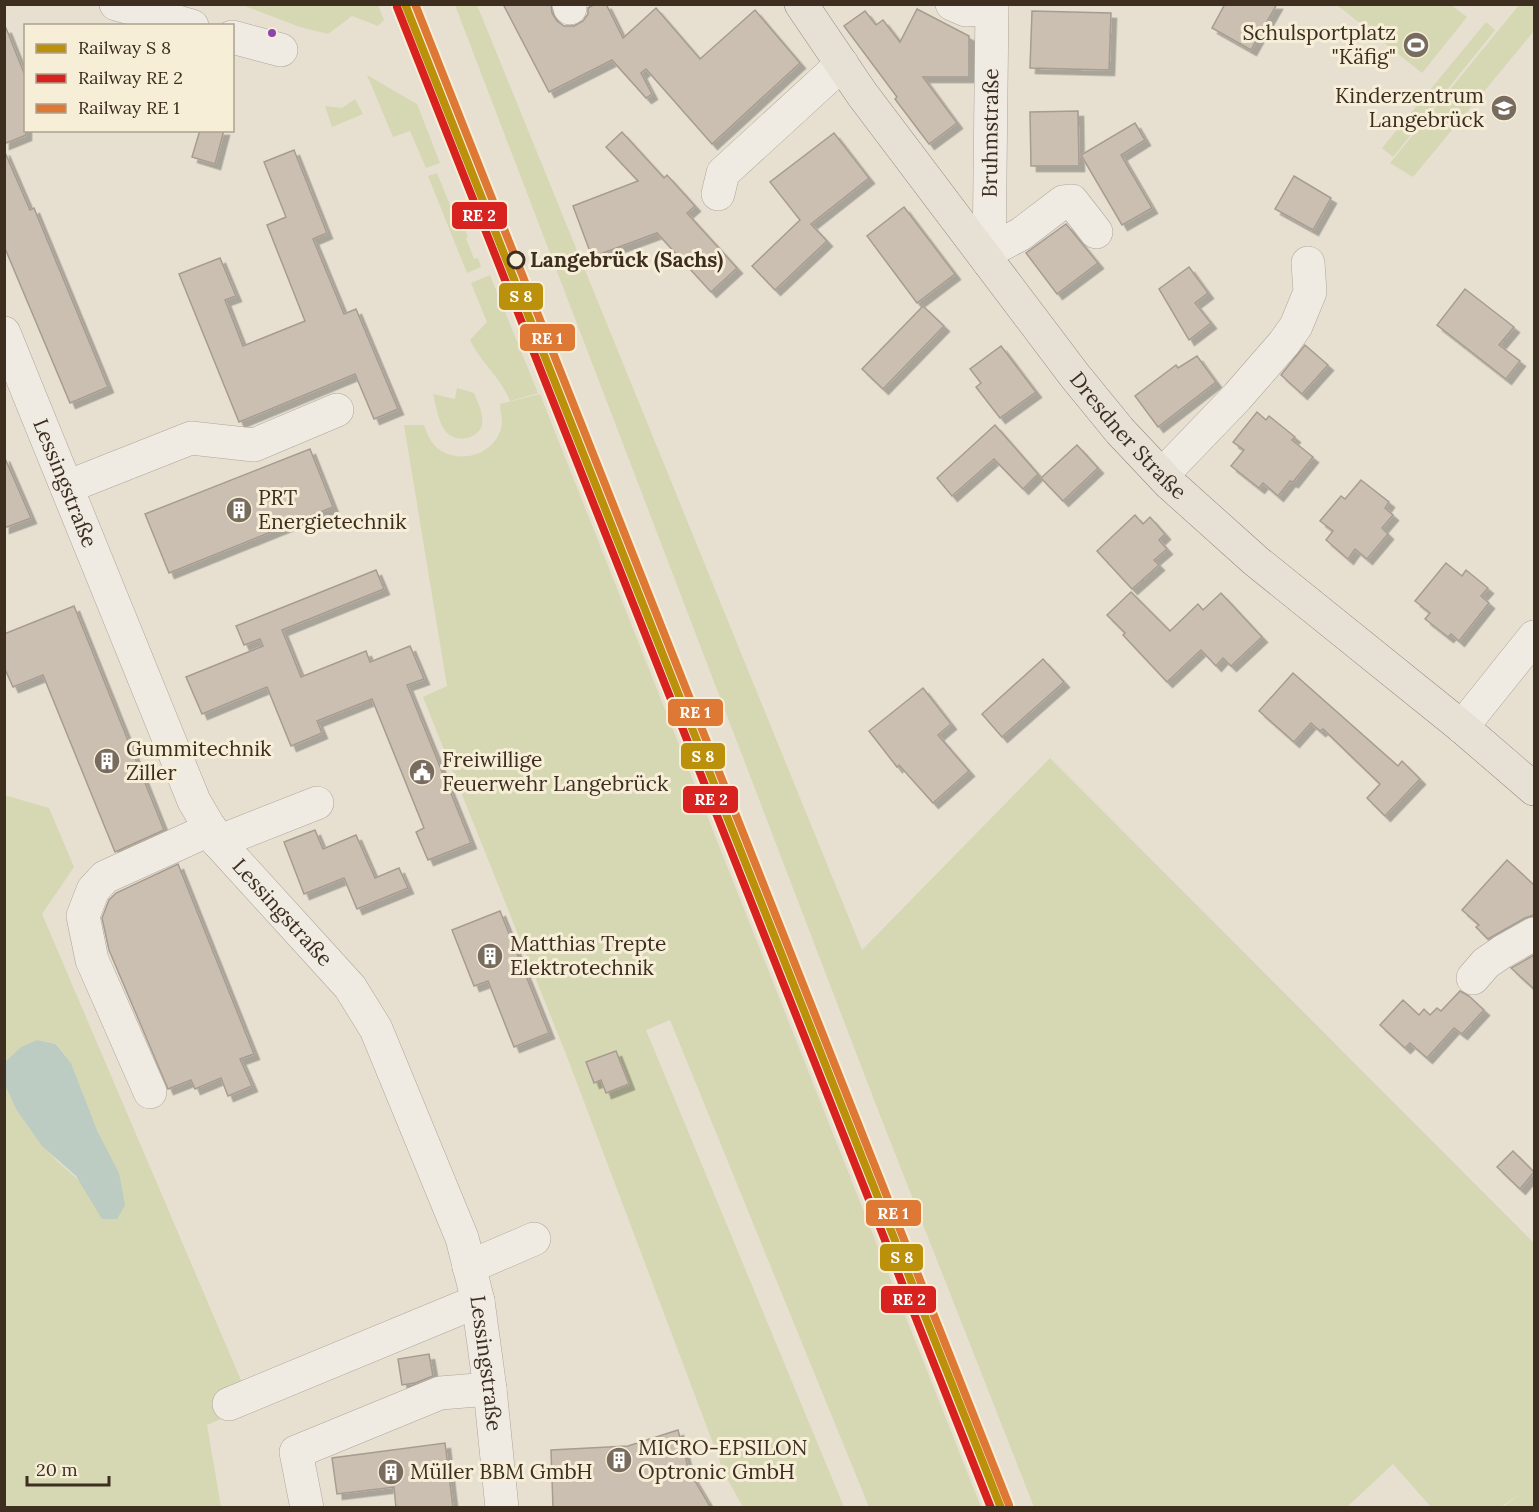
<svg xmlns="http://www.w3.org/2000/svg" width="1539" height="1512" font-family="Lora,serif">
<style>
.green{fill:#d6d7b3}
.water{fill:#bcccc2}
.building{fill:#cbbfb2;stroke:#a89c90;stroke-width:1.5;filter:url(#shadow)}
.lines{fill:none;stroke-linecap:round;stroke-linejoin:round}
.minor-casing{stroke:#ada599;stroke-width:34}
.major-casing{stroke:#928b80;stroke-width:34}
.minor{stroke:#efebe3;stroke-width:33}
.major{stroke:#e6e1d4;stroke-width:33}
.rail-1-casing{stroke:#f7eed8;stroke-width:12}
.rail-2-casing{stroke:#f7eed8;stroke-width:12}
.rail-3-casing{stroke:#f7eed8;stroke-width:12}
.rail-1{stroke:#bb910b;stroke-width:8}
.rail-2{stroke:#d7221f;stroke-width:8}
.rail-3{stroke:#dd7835;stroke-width:8}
.bus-dot{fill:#8e44ad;stroke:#f7eed8;stroke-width:2}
.stop-dot{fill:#f7eed8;stroke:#3d2e20;stroke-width:3}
.labels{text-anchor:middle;stroke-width:6;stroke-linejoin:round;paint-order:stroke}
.poi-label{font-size:21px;fill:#3d2e20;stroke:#f7eed8;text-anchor:start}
.street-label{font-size:21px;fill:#3d2e20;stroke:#f7eed8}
.stop-label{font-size:21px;font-weight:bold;fill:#3d2e20;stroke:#f7eed8;text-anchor:start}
.line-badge{stroke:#f7eed8;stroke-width:2}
.badge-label{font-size:16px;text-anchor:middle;font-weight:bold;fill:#fff}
</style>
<defs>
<filter id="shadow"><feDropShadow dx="5.5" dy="5.5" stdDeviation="0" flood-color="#0004"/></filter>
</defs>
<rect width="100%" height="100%" fill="#e7e0d1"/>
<g class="green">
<path d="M244,5H378L384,20L378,26L352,16L328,34L300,27L245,6Z"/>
<path d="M455,5H477L862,950L1050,758L1534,1243V1507H1503L1523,1492L1501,1507H1431L1393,1464L1347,1507H1034L876,1105Z"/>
<path d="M1337,5H1451L1467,17L1422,73Z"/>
<path d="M1519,5H1534V31L1413,177L1390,163Z"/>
<path d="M1486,22L1495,30L1393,157L1382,148Z"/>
<path d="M367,75L417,104L440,163L426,168L410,131L393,137Z"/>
<path d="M355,99L363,114L332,127L325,106L342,108Z"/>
<path d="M437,173L452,210L457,208L468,237L466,238L474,259L478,258L481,267L467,273L428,176Z"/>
<path d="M490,275L538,393L510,401C502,379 481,363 470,340L487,322L471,283Z"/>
<path d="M457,388L474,393C478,402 484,415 482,425C478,439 458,443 447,433C439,425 436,406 433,394L455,399Z"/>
<path d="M540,394L981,1507H869L670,1020L646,1030L844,1507H743L725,1475L569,1062L423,697L447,686L404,425H424C428,436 432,446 443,452C466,464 499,451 502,423C502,417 500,410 500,404Z"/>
<path d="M4,795L49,808L74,867L42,914L252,1406L207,1425L221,1507H5V1085C17,1111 34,1138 55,1159C65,1169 76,1176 85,1188L119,1173L97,1130L71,1063L57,1044L37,1040L21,1047L6,1061L5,1067Z"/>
</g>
<path class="water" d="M37,1040L56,1044L71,1063L97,1130L119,1173L125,1205L117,1219H102L76,1176L42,1146L16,1109L5,1085L6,1061L21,1047Z"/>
<g class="building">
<path d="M503,4H551L552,13L557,21L564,26H574L583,21L588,14V8L595,4H606L623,38L656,8L700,59L755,10L800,63L712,144L646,69L641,73L652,94L646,98L612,60L549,92Z"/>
<path d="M1225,4H1277L1251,50L1212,28Z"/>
<path d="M917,9L969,36V77H923L957,123L929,144L895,99L897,97L844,26L865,11L876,25L883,20L900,42Z"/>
<path d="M1032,11L1111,13L1109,70L1030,68Z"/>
<path d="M4,28H6L26,78V135L4,144Z"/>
<path d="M1078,111L1079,166H1031L1030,112Z"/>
<path d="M1135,123L1145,140L1121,155L1152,208L1122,225L1081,155Z"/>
<path d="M200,130H224L215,164L192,157Z"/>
<path d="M622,132L664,178L667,175L695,206L687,213L737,268L711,292L657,233L592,257L573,206L638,181L606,147Z"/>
<path d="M834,133L869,178L811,224L827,241L775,290L752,266L800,220L770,182Z"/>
<path d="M4,150L30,210L34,208L108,387L70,403L4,246Z"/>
<path d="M294,150L327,233L313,239L344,314L356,309L398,409L374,419L355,374L239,422L179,274L220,258L236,296L225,300L243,346L305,321L267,225L286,217L264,162Z"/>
<path d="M1294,176L1331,198L1313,230L1275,209Z"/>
<path d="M904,207L955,274L917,303L867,236Z"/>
<path d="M1066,224L1098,263L1057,294L1026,253Z"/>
<path d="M1189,267L1208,293L1195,303L1211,323L1189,340L1159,289Z"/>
<path d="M1465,289L1514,327L1499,345L1520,361L1506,379L1437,325Z"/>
<path d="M923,306L944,326L883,389L862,369Z"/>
<path d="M1305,345L1328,365L1302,394L1281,375Z"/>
<path d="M1001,346L1036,392L1000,418L976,387L981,383L970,369Z"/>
<path d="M1197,356L1216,382L1158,427L1135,396L1176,365L1178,368Z"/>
<path d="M1257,412L1266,420L1269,416L1295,437L1292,440L1313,457L1293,482L1290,481L1278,496L1263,483L1259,488L1231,466L1244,450L1233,442Z"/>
<path d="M995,425L1038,474L1023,489L994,459L952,496L937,478Z"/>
<path d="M1077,445L1098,468L1063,501L1041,478Z"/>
<path d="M310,449L333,507L169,573L145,514Z"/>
<path d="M4,456L31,518L4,528Z"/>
<path d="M1361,480L1389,502L1385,508L1393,515L1382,528L1388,534L1367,559L1355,549L1348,559L1326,540L1333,531L1320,521L1341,496L1345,499Z"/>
<path d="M1135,515L1143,524L1150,517L1165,534L1159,540L1167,549L1154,560L1159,565L1132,589L1097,551Z"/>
<path d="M1446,563L1462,576L1466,570L1488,588L1481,596L1489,603L1459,641L1451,634L1448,637L1425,619L1430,613L1415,601Z"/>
<path d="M376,570L384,589L282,630L301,677L366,651L370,662L410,646L424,679L407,685L471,843L428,860L416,832L424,828L372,699L317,721L322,733L291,746L267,687L202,714L186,677L263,646L260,639L244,645L236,626Z"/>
<path d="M1131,592L1170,631L1198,604L1203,610L1221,593L1262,637L1231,666L1223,658L1216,666L1201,650L1167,682L1123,635L1125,633L1107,615Z"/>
<path d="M74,606L164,830L115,852L43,675L13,687L4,667V634Z"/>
<path d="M1043,659L1064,682L1002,737L982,714Z"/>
<path d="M1293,673L1398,766L1402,761L1420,779L1385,816L1367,798L1380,784L1323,729L1320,731L1311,723L1294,742L1259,711Z"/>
<path d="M923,688L951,724L938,735L969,771L933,803L899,765L897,767L869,731Z"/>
<path d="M315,830L323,849L356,835L375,878L399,868L408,888L357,909L344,878L304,894L284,842Z"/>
<path d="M1507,860L1534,885V915L1525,918L1488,939L1476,927L1479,925L1462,910Z"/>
<path d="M178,864L254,1054L240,1059L252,1086L228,1096L221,1078L195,1089L191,1080L168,1089L109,950L102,918L109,900L116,893Z"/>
<path d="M500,911L549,1033L514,1047L488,981L474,986L452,930Z"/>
<path d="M1534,955V989L1511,968Z"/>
<path d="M1460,991L1469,996L1484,1010L1462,1034L1454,1028L1427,1058L1410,1043L1405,1048L1380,1025L1403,1000L1419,1015L1424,1009L1430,1015L1437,1008L1441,1011Z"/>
<path d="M616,1051L629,1084L606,1093L601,1080L594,1083L586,1062Z"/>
<path d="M1513,1151L1534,1172L1520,1189L1497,1167Z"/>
<path d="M429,1354L433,1376L415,1383L402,1385L398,1359Z"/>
<path d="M678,1430L689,1471L711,1508H553L551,1450L628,1446Z"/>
<path d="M445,1443L453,1508H396L394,1487L337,1494L332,1458Z"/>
</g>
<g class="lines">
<defs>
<g id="minor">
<path d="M116,4L192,26"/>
<path d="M569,4L570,8"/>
<path d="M952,4L966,10L990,9"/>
<path d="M232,37L281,50"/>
<path d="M718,194L723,173L842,64"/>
<path d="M989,251L1021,234L1063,202L1072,201L1096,232"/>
<path id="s1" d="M989,262L992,4"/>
<path id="s2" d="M4,333L194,801L218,842L350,987L376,1029L462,1238L478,1301L490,1389L502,1508"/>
<path d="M1162,475L1237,397L1284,343L1296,326L1310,292L1308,263"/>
<path d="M67,487L191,438L254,445L337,410"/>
<path d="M1462,727L1534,637"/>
<path d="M218,842L317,803"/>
<path d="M1473,978L1486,963L1502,952L1534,934"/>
<path d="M150,1092L92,960L83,916L93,890L105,877L211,829"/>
<path d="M469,1267L534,1239"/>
<path d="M229,1404L478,1301"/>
<path d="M307,1508L296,1452L440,1393L490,1389"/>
</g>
<g id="major">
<path id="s3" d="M801,4L862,94L1075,376L1120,431L1169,483L1256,561L1462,727L1534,789"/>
</g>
</defs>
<use href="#minor" class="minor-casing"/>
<use href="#major" class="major-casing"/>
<use href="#minor" class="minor"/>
<use href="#major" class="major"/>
<defs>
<path id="rail-1" d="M405,4L1001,1508"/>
<path id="rail-2" d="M397,7L991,1508"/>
<path id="rail-3" d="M415,4L1009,1505"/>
</defs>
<use href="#rail-1" class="rail-1-casing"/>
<use href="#rail-2" class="rail-2-casing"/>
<use href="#rail-3" class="rail-3-casing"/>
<use href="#rail-1" class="rail-1"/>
<use href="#rail-2" class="rail-2"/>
<use href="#rail-3" class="rail-3"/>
</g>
<defs>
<symbol id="stadium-disc" viewBox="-11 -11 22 22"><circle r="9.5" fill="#786c5e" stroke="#f7eed8"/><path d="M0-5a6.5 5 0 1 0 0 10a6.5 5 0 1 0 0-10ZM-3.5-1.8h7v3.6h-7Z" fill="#fff"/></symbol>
<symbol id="school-disc" viewBox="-11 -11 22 22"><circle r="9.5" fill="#786c5e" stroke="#f7eed8"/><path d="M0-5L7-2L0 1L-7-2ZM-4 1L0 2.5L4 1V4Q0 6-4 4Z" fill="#fff"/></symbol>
<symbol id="building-disc" viewBox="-11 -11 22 22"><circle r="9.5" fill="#786c5e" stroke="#f7eed8"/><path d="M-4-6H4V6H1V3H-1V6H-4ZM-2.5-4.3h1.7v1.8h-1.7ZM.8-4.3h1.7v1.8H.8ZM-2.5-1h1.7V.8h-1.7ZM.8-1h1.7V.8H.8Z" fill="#fff"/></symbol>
<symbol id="civic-disc" viewBox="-11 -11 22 22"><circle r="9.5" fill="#786c5e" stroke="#f7eed8"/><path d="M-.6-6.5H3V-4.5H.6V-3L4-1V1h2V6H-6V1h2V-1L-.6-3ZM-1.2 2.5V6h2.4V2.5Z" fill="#fff"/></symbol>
</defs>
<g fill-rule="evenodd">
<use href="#stadium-disc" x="1401" y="30" width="30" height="30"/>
<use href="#school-disc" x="1489" y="93" width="30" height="30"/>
<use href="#building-disc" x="224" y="495" width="30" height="30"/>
<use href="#building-disc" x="92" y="746" width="30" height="30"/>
<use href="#civic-disc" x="407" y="757" width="30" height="30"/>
<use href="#building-disc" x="475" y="941" width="30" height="30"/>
<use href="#building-disc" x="604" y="1445" width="30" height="30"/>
<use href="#building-disc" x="376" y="1457" width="30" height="30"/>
</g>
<circle class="bus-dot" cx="272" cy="33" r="5"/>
<circle class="stop-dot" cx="516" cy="260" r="8"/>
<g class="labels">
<g class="poi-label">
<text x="1396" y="40" text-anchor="end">Schulsportplatz<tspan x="1396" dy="24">"Käfig"</tspan></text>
<text x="1484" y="103" text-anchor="end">Kinderzentrum<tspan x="1484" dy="24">Langebrück</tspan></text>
<text x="258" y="505">PRT<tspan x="258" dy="24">Energietechnik</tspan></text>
<text x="126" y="756">Gummitechnik<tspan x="126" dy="24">Ziller</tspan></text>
<text x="442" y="767">Freiwillige<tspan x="442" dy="24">Feuerwehr Langebrück</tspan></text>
<text x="510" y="951">Matthias Trepte<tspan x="510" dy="24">Elektrotechnik</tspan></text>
<text x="638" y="1455">MICRO-EPSILON<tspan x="638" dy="24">Optronic GmbH</tspan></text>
<text x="410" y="1479">Müller BBM GmbH</text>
</g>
<g class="street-label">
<text dy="7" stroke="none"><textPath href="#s1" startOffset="129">Bruhmstraße</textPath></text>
<text dy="7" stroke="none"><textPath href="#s3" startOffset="542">Dresdner Straße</textPath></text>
<text dy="7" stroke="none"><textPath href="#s2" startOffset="162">Lessingstraße</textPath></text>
<text dy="7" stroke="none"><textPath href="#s2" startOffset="648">Lessingstraße</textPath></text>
<text dy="7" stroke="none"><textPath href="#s2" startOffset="1152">Lessingstraße</textPath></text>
</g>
<g class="stop-label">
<text x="530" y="267">Langebrück (Sachs)</text>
</g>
</g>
<g class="line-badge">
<rect x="451" y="201" width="57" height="29" rx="6" fill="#d7221f"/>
<rect x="498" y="282" width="46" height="29" rx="6" fill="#bb910b"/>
<rect x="519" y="323" width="57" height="29" rx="6" fill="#dd7835"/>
<rect x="667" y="698" width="57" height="29" rx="6" fill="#dd7835"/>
<rect x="680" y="742" width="46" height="28" rx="6" fill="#bb910b"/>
<rect x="682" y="785" width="57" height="29" rx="6" fill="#d7221f"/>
<rect x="865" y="1199" width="57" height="28" rx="6" fill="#dd7835"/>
<rect x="879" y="1243" width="45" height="29" rx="6" fill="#bb910b"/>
<rect x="880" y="1285" width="57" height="29" rx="6" fill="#d7221f"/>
</g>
<g class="badge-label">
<text x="479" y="221">RE 2</text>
<text x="521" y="302">S 8</text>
<text x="547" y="344">RE 1</text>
<text x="695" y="718">RE 1</text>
<text x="703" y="762">S 8</text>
<text x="711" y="805">RE 2</text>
<text x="893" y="1219">RE 1</text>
<text x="902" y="1263">S 8</text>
<text x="909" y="1305">RE 2</text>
</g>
<rect width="1539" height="1512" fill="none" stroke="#3d2e20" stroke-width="12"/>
<rect x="24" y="24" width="210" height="108" fill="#f7eed8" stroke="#ada18e" stroke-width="1.5"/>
<rect x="36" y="44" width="30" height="9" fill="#bb910b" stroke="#ada18e" stroke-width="1.5"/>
<text x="78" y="54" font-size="18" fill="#3d2e20">Railway S 8</text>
<rect x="36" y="74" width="30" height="9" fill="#d7221f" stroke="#ada18e" stroke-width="1.5"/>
<text x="78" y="84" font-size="18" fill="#3d2e20">Railway RE 2</text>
<rect x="36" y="104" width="30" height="9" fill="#dd7835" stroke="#ada18e" stroke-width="1.5"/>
<text x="78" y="114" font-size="18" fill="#3d2e20">Railway RE 1</text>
<path d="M27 1476v9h82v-9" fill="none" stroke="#3d2e20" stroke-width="3"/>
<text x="36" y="1476" font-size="18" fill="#3d2e20" stroke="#f7eed8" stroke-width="4.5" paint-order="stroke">20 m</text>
</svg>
